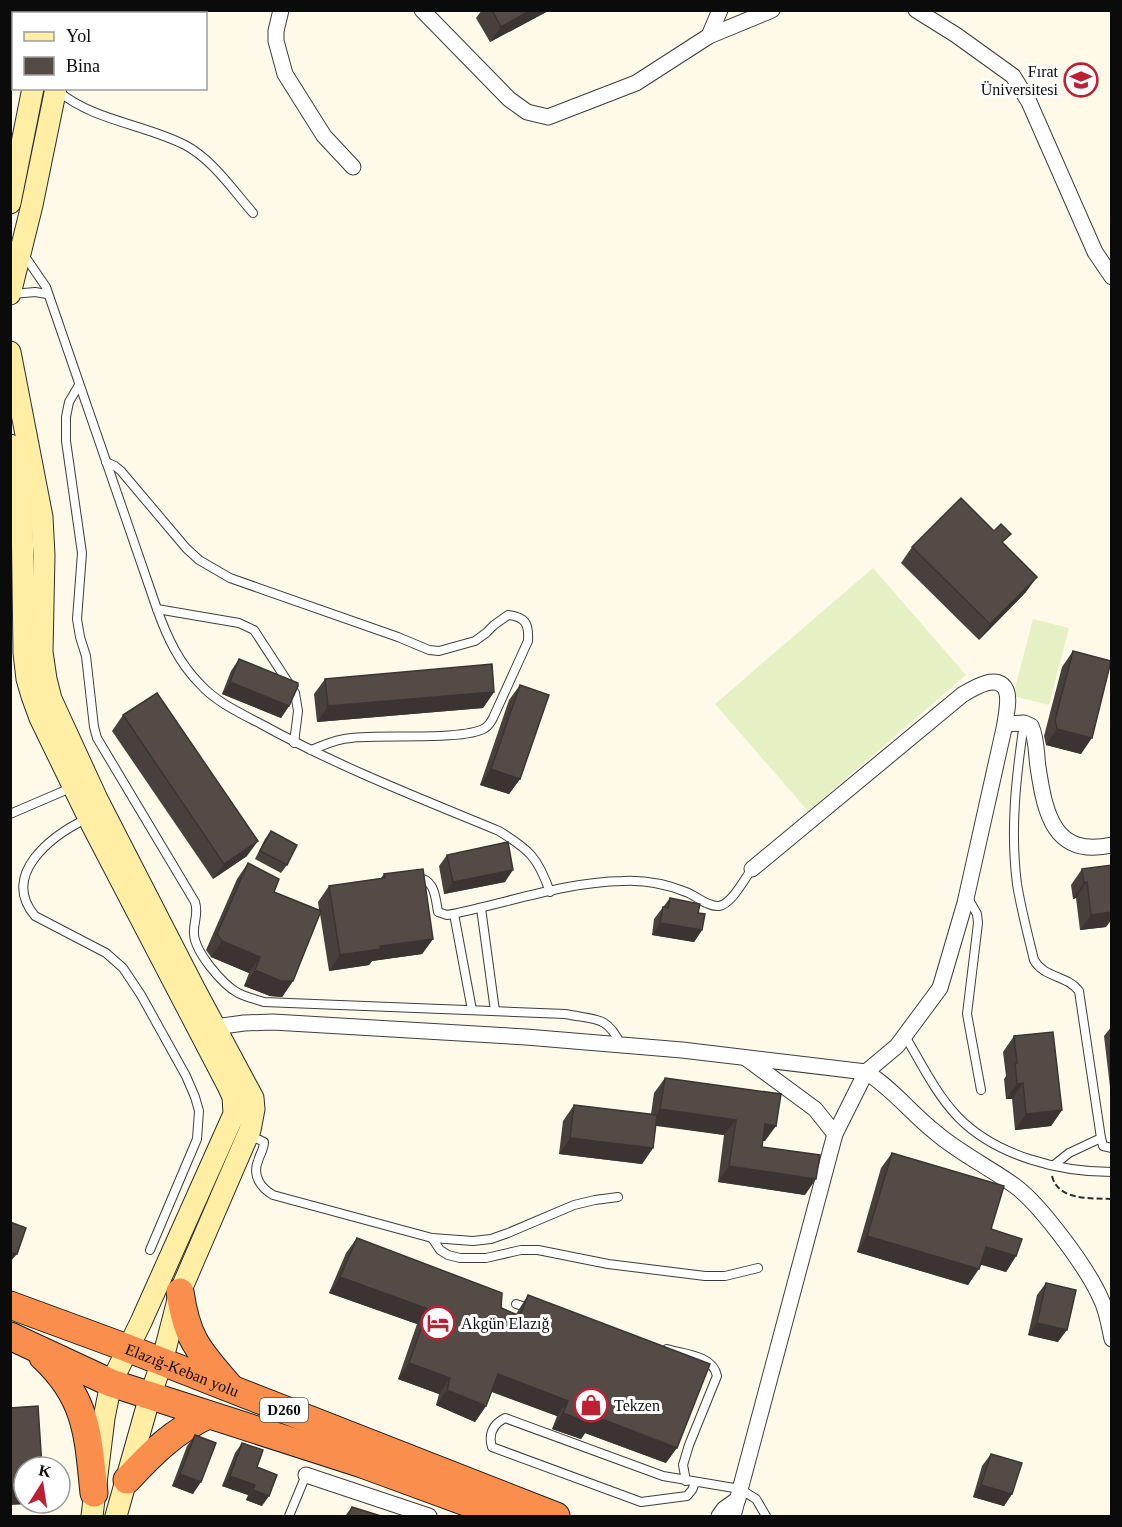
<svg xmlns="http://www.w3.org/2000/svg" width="1122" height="1527" font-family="Georgia,serif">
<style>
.pitch{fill:#e5f1c4}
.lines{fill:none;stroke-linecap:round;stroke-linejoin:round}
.lane-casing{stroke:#3e3e3e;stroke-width:10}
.street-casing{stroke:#3e3e3e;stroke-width:17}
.secondary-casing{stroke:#2d2d2d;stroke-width:23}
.highway-casing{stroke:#1c1c1c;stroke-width:29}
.path{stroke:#2d2d2d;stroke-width:2;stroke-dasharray:6 3;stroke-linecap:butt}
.lane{stroke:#fff;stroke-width:8}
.street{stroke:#fff;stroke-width:15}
.secondary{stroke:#ffeea4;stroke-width:21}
.highway{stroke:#f98e4d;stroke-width:27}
.wall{fill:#48403d}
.shaded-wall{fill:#3b3432}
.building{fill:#544b47;stroke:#3b3432;stroke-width:1.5}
.labels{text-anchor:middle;stroke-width:6;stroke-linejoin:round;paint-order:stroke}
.shield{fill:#fff;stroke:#545454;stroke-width:1.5}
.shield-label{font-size:15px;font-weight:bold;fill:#0b0b0b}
.poi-label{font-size:16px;fill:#0b0b0b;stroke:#fff;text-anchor:start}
.street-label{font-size:16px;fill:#0b0b0b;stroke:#fff}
</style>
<rect width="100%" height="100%" fill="#fff9e9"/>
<g class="pitch">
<path d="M873,568L966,675L808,811L715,704Z"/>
<path d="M1033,619L1069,628L1049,705L1013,696Z"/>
</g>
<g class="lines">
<defs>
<g id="lane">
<path d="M58,91C94,121 144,124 185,145C212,159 233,190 253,213"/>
<path d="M24,255L46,287L157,609C167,637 179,663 200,684C216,702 240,713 261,724C337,766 419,798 499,831C530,850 538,858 550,892"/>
<path d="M13,294L35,292L47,294"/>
<path d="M79,385L69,402L66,417V441L82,553L77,619L80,637L86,656L94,727L97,738L195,902C199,915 193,922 194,934C195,952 222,984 238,993C246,997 255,999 264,1002L565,1014C595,1020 607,1015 621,1045"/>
<path d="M106,462L115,466L121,471L186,548L199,560L230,578L398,637L429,650L439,651L475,641L486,633L494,625L508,615C526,617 529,624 528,641L493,718C491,722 488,726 485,728C464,741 380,734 351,738C336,739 324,745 311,750"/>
<path d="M157,609L239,623L254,630L295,693L298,711L294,743"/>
<path d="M1024,723C1016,777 1010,830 1017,884C1021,909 1028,935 1034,960C1044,978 1067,975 1079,991L1101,1138L1103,1146L1112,1148"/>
<path d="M10,814L73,787"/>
<path d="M86,819C51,836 0,875 35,916L106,953L123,968L141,995L186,1076L195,1097L199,1111L197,1139L150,1250"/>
<path d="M415,877C435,879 435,895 438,912L447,915C505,904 563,882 623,881C644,880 666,884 686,892C697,896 707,907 719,906C732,904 744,879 752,869"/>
<path d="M968,898L977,914L978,923L967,1014L981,1090"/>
<path d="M481,908L495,1011"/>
<path d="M454,914L472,1010"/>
<path d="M905,1036C921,1063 936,1094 958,1117C996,1156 1059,1172 1112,1172"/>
<path d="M249,1135L264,1142C264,1149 260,1154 258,1161C252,1176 261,1188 273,1195L432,1238L473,1241L491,1239L508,1233L574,1205L595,1200L618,1197"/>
<path d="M1054,1165L1069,1153L1101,1138"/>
<path d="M432,1238L440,1250L448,1255L460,1258H486L521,1250H538L608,1264L705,1276H725L758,1268"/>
<path d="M516,1304L529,1308"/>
<path d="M667,1349C684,1354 713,1355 717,1376L689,1445L683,1465L686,1481"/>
<path d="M695,1483L692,1490L687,1496L641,1502L492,1447C488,1434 493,1424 505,1418L663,1476L740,1489L756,1499L766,1516"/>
<path d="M289,1516L306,1475"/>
</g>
<g id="street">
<path d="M281,10L276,31V41L285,74L324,136L353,167"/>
<path d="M422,10L509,99L527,112L548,117L636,83L709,36L772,10"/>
<path d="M916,10L956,35L1013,76L1029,102L1095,252L1112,277"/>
<path d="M709,36L720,10"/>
<path d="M10,56L14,54"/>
<path d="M1005,724L1024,723L1031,726C1037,739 1036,753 1038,767C1045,814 1054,858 1112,845"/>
<path d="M215,1027L244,1023L273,1022L526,1037L682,1050L866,1072C892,1088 911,1113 935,1132C959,1153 989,1167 1015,1186C1041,1205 1088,1269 1101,1299C1107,1311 1109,1325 1112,1339"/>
<path d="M747,1059L815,1109L835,1134"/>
<path d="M306,1475L429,1516"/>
<path d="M719,1516L724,1509L738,1499"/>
<path d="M733,1516L835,1134L866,1072L897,1046L940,988L965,903L1005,724C1006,714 1010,699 1006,690C998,672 972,689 962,695L752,869"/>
</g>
<g id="secondary">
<path d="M29,10L30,14"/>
<path d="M48,10L49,14"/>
<path d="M10,203L33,88"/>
<path d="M10,294L32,205L56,88"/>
<path d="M10,352L42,517L44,555L42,652L46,679L51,699L97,799L194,988L253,1098L254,1109L250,1130L180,1292L162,1362L150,1396L116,1516"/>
<path d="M10,445L22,509L24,653L27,679L32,696L40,718L93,827L228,1086L233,1097L234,1114L141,1322L111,1383L104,1418L92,1516"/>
</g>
<g id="highway">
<path d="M180,1292C187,1340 199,1351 229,1386"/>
<path id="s1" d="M10,1305L127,1348L556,1516"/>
<path d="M10,1336L111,1383L362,1464L504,1516"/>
<path d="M43,1357C88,1399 88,1436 94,1493"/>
<path d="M127,1480C152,1453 174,1431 208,1415"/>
</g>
</defs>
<use href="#lane" class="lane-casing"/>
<use href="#street" class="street-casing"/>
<use href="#secondary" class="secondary-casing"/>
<use href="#highway" class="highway-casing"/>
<path class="path" d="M1052,1176C1058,1201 1091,1198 1112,1199"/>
<use href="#lane" class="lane"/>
<use href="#street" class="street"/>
<use href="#secondary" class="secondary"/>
<use href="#highway" class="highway"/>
</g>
<g class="wall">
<path d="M482,10H550L490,42L476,18Z"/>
<path d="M1004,544L1026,592L979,640L901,563L912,547Z"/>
<path d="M1073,651L1081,754L1046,745L1044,736L1062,667Z"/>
<path d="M239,659L289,706L281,718L222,694L231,671Z"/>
<path d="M325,679L494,692L483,708L317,722L314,694Z"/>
<path d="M520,685V779L509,794L480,785L509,700Z"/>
<path d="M123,715L247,856L213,879L112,731Z"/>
<path d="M271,831L287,865L281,873L255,859L265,839Z"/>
<path d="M447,855L505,882L444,894L439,866Z"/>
<path d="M248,863L274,892L319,910L318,902L329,886L381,878L384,874L433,939L422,954L372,961L369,965L329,971L320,914L293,981L282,997L270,996L244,986L249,973L211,957L206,950L237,879Z"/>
<path d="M1082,869L1106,927L1080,930L1076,898L1073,899L1071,885Z"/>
<path d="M670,898L698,913L702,930L694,942L652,935L654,919Z"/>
<path d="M1112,1026V1087H1110L1104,1036Z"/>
<path d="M1014,1036L1062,1110L1051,1126L1015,1130L1012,1099H1006L1004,1079L1006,1076L1003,1052Z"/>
<path d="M665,1078L781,1094L765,1141H763L762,1147L805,1195L718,1182L724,1135L656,1125L653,1148L642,1164L559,1154L563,1121L574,1105L651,1114L654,1093Z"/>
<path d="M892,1153L991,1229L1016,1256L1006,1272L981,1264L968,1285L857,1252L881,1168Z"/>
<path d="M357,1238L516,1314L528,1295L666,1463L585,1433L581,1439L552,1429L557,1416L492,1392L486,1406L475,1422L436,1405L439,1394L398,1379L417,1324L329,1293L346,1253Z"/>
<path d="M1046,1283L1058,1342L1028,1335L1037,1295Z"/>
<path d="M195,1435L193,1494L172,1486L187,1446Z"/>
<path d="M242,1443L257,1467L262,1506L246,1500L248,1495L222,1486L235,1453Z"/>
<path d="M991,1454L1012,1494L1004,1506L973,1497L982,1466Z"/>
<path d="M352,1507L381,1516H345Z"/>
</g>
<g class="shaded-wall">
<path d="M531,10H550L490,42L501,27Z"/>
<path d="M14,21V27L10,30V22Z"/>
<path d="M1037,577L1026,592L979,640L990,624Z"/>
<path d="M230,682L289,706L281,718L222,694Z"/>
<path d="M494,692L483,708L317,722L328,706Z"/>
<path d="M1057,729L1092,738L1081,754L1046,745Z"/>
<path d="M491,769L520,779L509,794L480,785Z"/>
<path d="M258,841L247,856L213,879L224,864Z"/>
<path d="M513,870L505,882L444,894L453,882Z"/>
<path d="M1087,882L1076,898L1073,899L1084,883Z"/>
<path d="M1112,912V919L1106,927L1080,930L1091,915Z"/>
<path d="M660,923L702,930L694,942L652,935Z"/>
<path d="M433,939L422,954L372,961L369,965L329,971L340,955L380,946Z"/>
<path d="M222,941L260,957L249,973L211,957Z"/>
<path d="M255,970L293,981L282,997L270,996L244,986Z"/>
<path d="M1023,1083L1012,1099H1006L1017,1084Z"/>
<path d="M660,1109L736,1120L724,1135L649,1125Z"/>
<path d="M1062,1110L1051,1126L1015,1130L1026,1114Z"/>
<path d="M765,1124L776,1126L765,1141L754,1140Z"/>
<path d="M570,1138L653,1148L642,1164L559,1154Z"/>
<path d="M729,1166L816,1179L805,1195L718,1182Z"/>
<path d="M867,1236L979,1269L968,1285L857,1252Z"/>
<path d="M986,1247L1016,1256L1006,1272L975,1263Z"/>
<path d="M10,1252L17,1254L10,1262Z"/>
<path d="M340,1277L428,1309L417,1324L329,1293Z"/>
<path d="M1037,1323L1067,1330L1058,1342L1028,1335Z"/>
<path d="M409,1363L450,1378L439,1394L398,1379Z"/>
<path d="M498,1374L568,1401L557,1416L487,1390Z"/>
<path d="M447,1390L486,1406L475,1422L436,1405Z"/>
<path d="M563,1413L594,1416L677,1448L666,1463L585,1433L581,1439L552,1429Z"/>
<path d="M180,1474L201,1482L193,1494L172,1486Z"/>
<path d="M230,1476L255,1485L248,1495L222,1486Z"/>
<path d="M981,1485L1012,1494L1004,1506L973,1497Z"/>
<path d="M24,1489V1503H33L32,1504L10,1505V1492L12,1490Z"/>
<path d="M253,1490L269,1496L262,1506L246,1500Z"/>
</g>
<g class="building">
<path d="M10,10H17L18,14H14V21L10,22Z"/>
<path d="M492,10H531L501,27Z"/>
<path d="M961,498L994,531L1001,524L1011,534L1002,542L1037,577L990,624L912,547Z"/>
<path d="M1073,651L1111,661L1092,738L1057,729L1055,720Z"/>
<path d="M239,659L298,683V686L289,706L230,682Z"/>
<path d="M492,664L494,692L328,706L325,679Z"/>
<path d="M520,685L549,695L520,779L491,769Z"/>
<path d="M157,693L258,841L224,864L123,715Z"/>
<path d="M271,831L297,845L287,865L260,851Z"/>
<path d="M508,842L513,870L453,882L447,855Z"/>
<path d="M248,863L279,879L274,892L321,911L293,981H281L255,970L260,957L222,941L217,934Z"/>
<path d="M1112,865V912L1091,915L1087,882L1084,883L1082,869Z"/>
<path d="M423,869L433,939L380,946L381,949L340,955L329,886L385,878L384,874Z"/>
<path d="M670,898L700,904L698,913L705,914L702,930L660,923L663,907L668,908Z"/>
<path d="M1053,1032L1062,1110L1026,1114L1023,1083L1017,1084L1015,1063H1017L1014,1036Z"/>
<path d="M665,1078L781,1094L776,1126L765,1124L762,1147L820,1155L816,1179L729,1166L736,1120L660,1109Z"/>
<path d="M574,1105L657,1115L653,1148L570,1138Z"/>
<path d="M892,1153L1004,1186L991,1229L1022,1239L1016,1256L986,1247L979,1269L867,1236Z"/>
<path d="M10,1222L26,1228L17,1254L10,1252Z"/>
<path d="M357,1238L502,1293L501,1308L520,1316L528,1295L710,1364L677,1448L594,1416L592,1424L563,1413L568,1401L498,1374L486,1406L447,1390L450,1378L409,1363L428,1309L340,1277Z"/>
<path d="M1046,1283L1076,1290L1067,1330L1037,1323Z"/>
<path d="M38,1406L42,1467H24V1489L12,1490L10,1471V1408Z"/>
<path d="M195,1435L216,1443L201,1482L180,1474Z"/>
<path d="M242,1443L263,1450L257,1467L277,1475L269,1496L253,1490L255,1485L230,1476Z"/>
<path d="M991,1454L1022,1463L1012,1494L981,1485Z"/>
<path d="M352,1507L381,1516H348Z"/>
</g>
<defs>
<symbol id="university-ring" viewBox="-11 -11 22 22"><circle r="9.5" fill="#fff" stroke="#be2033" stroke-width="1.5"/><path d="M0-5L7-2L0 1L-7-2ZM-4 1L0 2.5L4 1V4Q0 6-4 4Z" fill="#be2033"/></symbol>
<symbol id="hotel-ring" viewBox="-11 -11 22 22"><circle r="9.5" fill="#fff" stroke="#be2033" stroke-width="1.5"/><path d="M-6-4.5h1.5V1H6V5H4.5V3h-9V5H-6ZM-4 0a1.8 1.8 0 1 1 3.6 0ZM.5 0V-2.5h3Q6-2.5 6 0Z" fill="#be2033"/></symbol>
<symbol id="shop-ring" viewBox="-11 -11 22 22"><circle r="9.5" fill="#fff" stroke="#be2033" stroke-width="1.5"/><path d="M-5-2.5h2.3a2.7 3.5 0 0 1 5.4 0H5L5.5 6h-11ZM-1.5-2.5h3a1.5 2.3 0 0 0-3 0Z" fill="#be2033"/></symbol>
</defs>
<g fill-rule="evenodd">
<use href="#university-ring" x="1062" y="61" width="38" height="38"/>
<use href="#hotel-ring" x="419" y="1304" width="38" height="38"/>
<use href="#shop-ring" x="572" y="1386" width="38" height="38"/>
</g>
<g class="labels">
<rect class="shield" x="260" y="1398" width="48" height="24" rx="4.5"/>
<g class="shield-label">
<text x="284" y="1415">D260</text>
</g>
<g class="poi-label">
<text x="1058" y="77" text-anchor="end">Fırat<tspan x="1058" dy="18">Üniversitesi</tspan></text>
<text x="461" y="1329">Akgün Elazığ</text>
<text x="614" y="1411">Tekzen</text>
</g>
<g class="street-label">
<text dy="6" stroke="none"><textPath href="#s1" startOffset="184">Elazığ-Keban yolu</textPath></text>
</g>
</g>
<rect width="1122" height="1527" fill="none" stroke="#0b0b0b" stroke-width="24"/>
<rect x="12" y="12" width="195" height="78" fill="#ffffff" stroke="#9d9d9d" stroke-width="1.5"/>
<rect x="24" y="32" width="30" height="9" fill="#ffeea4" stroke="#9d9d9d" stroke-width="1.5"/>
<text x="66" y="42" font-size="18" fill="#0b0b0b">Yol</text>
<rect x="24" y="57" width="30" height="18" fill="#544b47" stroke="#9d9d9d" stroke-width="1.5"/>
<text x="66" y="72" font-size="18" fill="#0b0b0b">Bina</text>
<g transform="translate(42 1485) rotate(12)"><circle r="28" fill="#ffffff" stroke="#9d9d9d" stroke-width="1.5"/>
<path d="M0-4.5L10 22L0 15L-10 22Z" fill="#be2033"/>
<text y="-9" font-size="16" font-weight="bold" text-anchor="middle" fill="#0b0b0b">K</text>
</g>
</svg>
